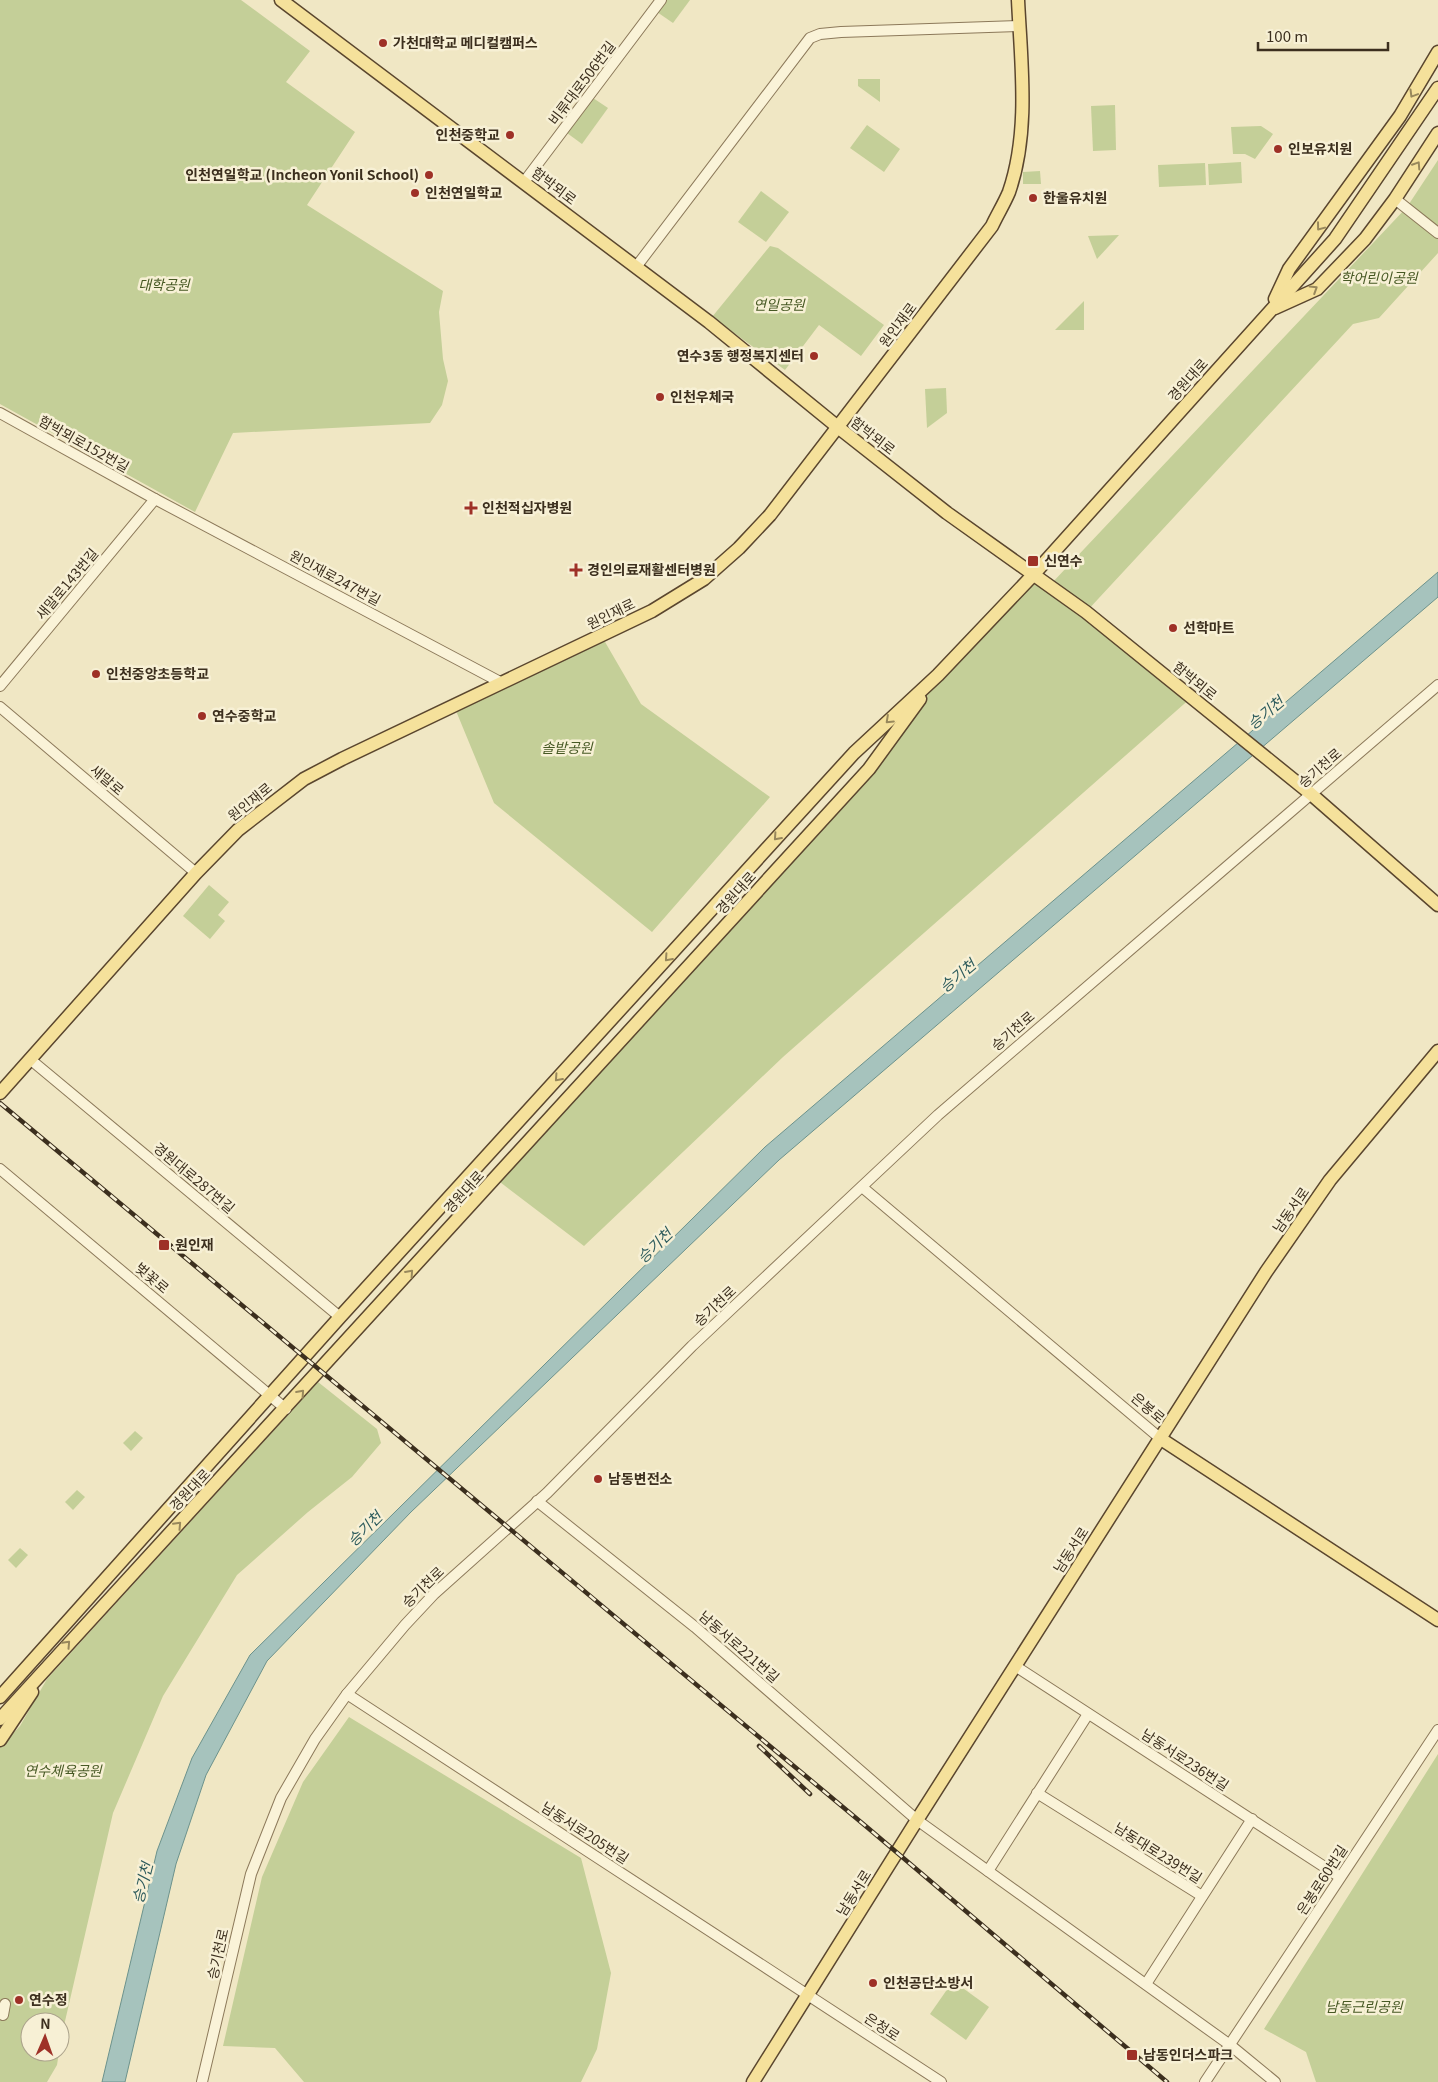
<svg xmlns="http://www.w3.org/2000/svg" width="1438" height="2082" font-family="Georgia,'Noto Sans KR',serif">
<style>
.green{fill:#c4cf98}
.water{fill:#a6c3bd;stroke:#6c928c}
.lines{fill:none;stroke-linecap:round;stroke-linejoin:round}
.minor-casing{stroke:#8c795a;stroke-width:12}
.major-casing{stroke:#5a462e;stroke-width:15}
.minor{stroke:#faf3d8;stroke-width:10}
.major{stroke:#f5e19b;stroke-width:12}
.rail-casing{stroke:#3c2f1e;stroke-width:4.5}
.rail{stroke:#f7f0d5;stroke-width:2.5;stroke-dasharray:8;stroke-linecap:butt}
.oneway{stroke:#98885c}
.poi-dot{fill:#9e3127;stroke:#f7f0d5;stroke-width:2}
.labels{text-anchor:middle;stroke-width:5;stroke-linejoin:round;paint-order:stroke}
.poi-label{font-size:14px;font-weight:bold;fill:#3c2f1e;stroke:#f7f0d5;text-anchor:start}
.street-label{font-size:14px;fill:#3c2f1e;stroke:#f7f0d5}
.park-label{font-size:14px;font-style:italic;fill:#475924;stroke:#f7f0d5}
.water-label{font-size:15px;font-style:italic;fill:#2d5b5c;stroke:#f7f0d5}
</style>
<rect width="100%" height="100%" fill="#f0e7c4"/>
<g class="green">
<path d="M0,0H241L310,51L286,82L355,132L307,205L443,291L439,312L443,359L448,381L442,405L430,423L233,433L195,512L0,404Z"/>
<path d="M666,0H690L673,23L657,12Z"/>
<path d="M858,79H880V102L858,86Z"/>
<path d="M593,98L608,108L582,144L567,133Z"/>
<path d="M1115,105L1116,150L1093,151L1091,106Z"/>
<path d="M867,125L900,149L884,172L850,148Z"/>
<path d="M1261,126L1273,134L1255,159L1245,154H1233L1231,127Z"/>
<path d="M1438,160V253L1379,318L1353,324L1086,612L1051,584L1407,207Z"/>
<path d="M1241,162L1242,183L1209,185L1208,164Z"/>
<path d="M1205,163L1206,185L1159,187L1158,165Z"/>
<path d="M1040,171L1041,184H1023V172Z"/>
<path d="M761,191L789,212L766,242L738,222Z"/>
<path d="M1119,235L1097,259L1088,236Z"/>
<path d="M770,246L778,248L884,325L861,356L819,325L785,370L712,317Z"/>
<path d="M1084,301V330H1055Z"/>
<path d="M946,388L947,413L927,428L925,389Z"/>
<path d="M1034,574L1192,697L783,1057L584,1246L496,1179L869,769L938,675Z"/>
<path d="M601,635L641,704L770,797L652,932L494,803L454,706Z"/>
<path d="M209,885L229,902L218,915L225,921L210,939L183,916Z"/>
<path d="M318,1382L377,1429L381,1443L352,1477L308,1512L237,1575L163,1696L113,1813L60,2043V2022H30V2052H59L57,2065L47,2082H0V1747L20,1726L47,1679Z"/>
<path d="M135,1431L143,1438L131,1451L123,1443Z"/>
<path d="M77,1490L85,1497L73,1510L65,1502Z"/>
<path d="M20,1548L28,1555L16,1568L8,1560Z"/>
<path d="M349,1717L581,1858L611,1973L597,2049L581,2082H304L275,2048L223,2046L262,1877L303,1782Z"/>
<path d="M1438,1754V2082H1316L1306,2052L1264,2029Z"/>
<path d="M953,1981L989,2007L966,2040L930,2014Z"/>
</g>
<path class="water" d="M1438,572V597L779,1160L411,1512L267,1661L206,1775L176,1864L125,2082H102L157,1851L192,1758L250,1655L765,1147Z"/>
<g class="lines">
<defs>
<g id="minor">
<path d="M524,182L661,0"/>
<path d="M1395,199L1438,233"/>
<path d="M636,267L810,38L820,34L841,32L1019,26"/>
<path d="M0,413L155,499L502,683"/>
<path d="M0,686L155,499"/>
<path d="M0,707L196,873"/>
<path d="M31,1060L340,1317"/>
<path d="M0,1169L286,1409"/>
<path d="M862,1187L1161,1439"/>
<path d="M537,1501L695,1627L917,1820L1230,2045L1275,2082"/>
<path d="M1015,1666L1340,1877"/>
<path d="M347,1694L941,2082"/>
<path d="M1037,1793L1202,1896"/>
<path d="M988,1871L1088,1714"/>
<path d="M1146,1984L1252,1819"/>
<path d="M3,2015L5,2004"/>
<path d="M202,2082L251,1874L281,1798L315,1739L347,1694L405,1625L434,1594L547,1493L692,1346L938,1115L1438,685"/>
<path d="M1205,2082L1438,1730"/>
</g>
<g id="major">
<path d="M281,0L709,322L839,428L947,513L1086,612L1311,794L1438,905"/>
<path d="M1275,299L1289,269L1400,116L1438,52"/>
<path d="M1275,308L1317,289L1365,239L1395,199L1438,133"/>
<path d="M0,1093L196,873L238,830L304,779L342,759L652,611L704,579L739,548L770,515L992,226C997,215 1004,204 1009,192C1030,131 1021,63 1018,0"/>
<path d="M1161,1439L1438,1620"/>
<path d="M0,1697L340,1317L854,753L938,675L1034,574L1335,239L1438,88"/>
<path d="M0,1719L869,769L920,699"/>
<path d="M0,1740L32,1692"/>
<path d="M753,2082L917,1820L1266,1272L1330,1180L1438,1051"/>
</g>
</defs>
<use href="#minor" class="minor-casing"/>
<use href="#major" class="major-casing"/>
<use href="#minor" class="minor"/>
<use href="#major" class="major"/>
<defs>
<g id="rail">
<path d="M0,1103L868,1828L1167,2082"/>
<path d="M759,1746L810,1794"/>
</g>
</defs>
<use href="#rail" class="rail-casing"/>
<use href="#rail" class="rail"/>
</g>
<defs><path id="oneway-chevron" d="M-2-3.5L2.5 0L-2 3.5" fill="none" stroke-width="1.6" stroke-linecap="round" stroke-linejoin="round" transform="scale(1.25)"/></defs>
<g class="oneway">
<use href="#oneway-chevron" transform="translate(1413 94) rotate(121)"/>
<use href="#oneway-chevron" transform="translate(1417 165) rotate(-57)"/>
<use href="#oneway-chevron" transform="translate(1320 227) rotate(127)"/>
<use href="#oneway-chevron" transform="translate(1314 289) rotate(-32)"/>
<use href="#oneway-chevron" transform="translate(889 720) rotate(137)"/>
<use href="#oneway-chevron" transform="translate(777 837) rotate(132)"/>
<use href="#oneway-chevron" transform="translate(668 958) rotate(132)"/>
<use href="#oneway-chevron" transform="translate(558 1078) rotate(132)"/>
<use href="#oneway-chevron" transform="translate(410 1273) rotate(-48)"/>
<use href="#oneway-chevron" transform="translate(301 1393) rotate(-48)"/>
<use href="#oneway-chevron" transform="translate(178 1525) rotate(-47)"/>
<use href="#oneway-chevron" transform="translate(67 1644) rotate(-47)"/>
</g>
<g class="poi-dot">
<circle cx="383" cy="43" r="5"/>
<circle cx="510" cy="135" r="5"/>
<circle cx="1278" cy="149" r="5"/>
<circle cx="429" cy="175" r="5"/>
<circle cx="415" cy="193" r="5"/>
<circle cx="1033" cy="198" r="5"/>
<circle cx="814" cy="356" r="5"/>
<circle cx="660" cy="397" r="5"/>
<path d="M468.5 500.5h5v5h5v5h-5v5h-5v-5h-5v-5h5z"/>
<rect x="1027" y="555" width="12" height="12" rx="2.5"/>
<path d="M573.5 562.5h5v5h5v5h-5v5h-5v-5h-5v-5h5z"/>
<circle cx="1173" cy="628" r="5"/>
<circle cx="96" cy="674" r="5"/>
<circle cx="202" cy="716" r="5"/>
<rect x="158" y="1239" width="12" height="12" rx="2.5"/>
<circle cx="598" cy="1479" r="5"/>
<circle cx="873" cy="1983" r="5"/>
<circle cx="19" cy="2000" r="5"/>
<rect x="1126" y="2049" width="12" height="12" rx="2.5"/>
</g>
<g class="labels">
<g class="poi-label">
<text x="393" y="48">가천대학교 메디컬캠퍼스</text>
<text x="500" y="140" text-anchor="end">인천중학교</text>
<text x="1288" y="154">인보유치원</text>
<text x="419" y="180" text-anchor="end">인천연일학교 (Incheon Yonil School)</text>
<text x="425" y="198">인천연일학교</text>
<text x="1043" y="203">한울유치원</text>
<text x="804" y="361" text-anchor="end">연수3동 행정복지센터</text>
<text x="670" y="402">인천우체국</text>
<text x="482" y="513">인천적십자병원</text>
<text x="1044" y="566">신연수</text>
<text x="587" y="575">경인의료재활센터병원</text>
<text x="1183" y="633">선학마트</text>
<text x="106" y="679">인천중앙초등학교</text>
<text x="212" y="721">연수중학교</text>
<text x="175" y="1250">원인재</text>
<text x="608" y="1484">남동변전소</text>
<text x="883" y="1988">인천공단소방서</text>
<text x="29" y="2005">연수정</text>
<text x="1143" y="2060">남동인더스파크</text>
</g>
<g class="street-label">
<text transform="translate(582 83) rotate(-53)" y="5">비류대로506번길</text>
<text transform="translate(554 186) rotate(37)" y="5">함박뫼로</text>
<text transform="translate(898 325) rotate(-53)" y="5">원인재로</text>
<text transform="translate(1188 380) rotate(-48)" y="5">경원대로</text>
<text transform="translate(873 436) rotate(38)" y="5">함박뫼로</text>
<text transform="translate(84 444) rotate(29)" y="5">함박뫼로152번길</text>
<text transform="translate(335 578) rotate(28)" y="5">원인재로247번길</text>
<text transform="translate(67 584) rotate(-50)" y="5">새말로143번길</text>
<text transform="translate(611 614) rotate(-26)" y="5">원인재로</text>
<text transform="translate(1195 681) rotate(39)" y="5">함박뫼로</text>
<text transform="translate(1320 768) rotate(-41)" y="5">승기천로</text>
<text transform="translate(107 780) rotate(40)" y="5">새말로</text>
<text transform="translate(250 802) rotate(-39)" y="5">원인재로</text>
<text transform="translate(736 893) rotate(-48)" y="5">경원대로</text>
<text transform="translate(1013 1031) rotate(-41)" y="5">승기천로</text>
<text transform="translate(194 1178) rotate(40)" y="5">경원대로287번길</text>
<text transform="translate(464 1192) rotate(-48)" y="5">경원대로</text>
<text transform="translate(1291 1210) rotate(-55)" y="5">남동서로</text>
<text transform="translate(152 1278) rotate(40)" y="5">벚꽃로</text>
<text transform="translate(715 1306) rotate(-43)" y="5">승기천로</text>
<text transform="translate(1148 1408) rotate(40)" y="5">은봉로</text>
<text transform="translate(190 1490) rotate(-47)" y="5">경원대로</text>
<text transform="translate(1071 1550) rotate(-57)" y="5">남동서로</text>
<text transform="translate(423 1587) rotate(-44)" y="5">승기천로</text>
<text transform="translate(739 1647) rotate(41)" y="5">남동서로221번길</text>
<text transform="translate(1185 1760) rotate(33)" y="5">남동서로236번길</text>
<text transform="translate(585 1833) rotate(33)" y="5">남동서로205번길</text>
<text transform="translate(1158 1853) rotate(32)" y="5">남동대로239번길</text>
<text transform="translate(1322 1880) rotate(-57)" y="5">은봉로60번길</text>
<text transform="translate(854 1893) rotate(-58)" y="5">남동서로</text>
<text transform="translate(218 1954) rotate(-77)" y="5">승기천로</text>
<text transform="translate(882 2027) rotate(33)" y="5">은청로</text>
</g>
<g class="park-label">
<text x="1379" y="283">학어린이공원</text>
<text x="164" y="290">대학공원</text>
<text x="779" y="310">연일공원</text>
<text x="567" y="753">솔밭공원</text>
<text x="63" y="1776">연수체육공원</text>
<text x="1364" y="2012">남동근린공원</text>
</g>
<g class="water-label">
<text transform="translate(1266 713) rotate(-40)" y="5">승기천</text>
<text transform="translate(958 976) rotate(-40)" y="5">승기천</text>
<text transform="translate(655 1246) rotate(-44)" y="5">승기천</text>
<text transform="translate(365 1529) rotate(-45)" y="5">승기천</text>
<text transform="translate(143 1883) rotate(-76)" y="5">승기천</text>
</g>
</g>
<g transform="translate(45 2037) rotate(2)"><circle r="24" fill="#f7f0d5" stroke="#aca38c"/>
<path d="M0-4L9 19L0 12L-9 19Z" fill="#9e3127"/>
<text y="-8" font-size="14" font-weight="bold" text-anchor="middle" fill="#3c2f1e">N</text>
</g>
<path d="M1258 42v8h130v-8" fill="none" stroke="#3c2f1e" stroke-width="2.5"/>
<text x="1266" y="42" font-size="15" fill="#3c2f1e" stroke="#f7f0d5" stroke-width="4" paint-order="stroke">100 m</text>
</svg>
